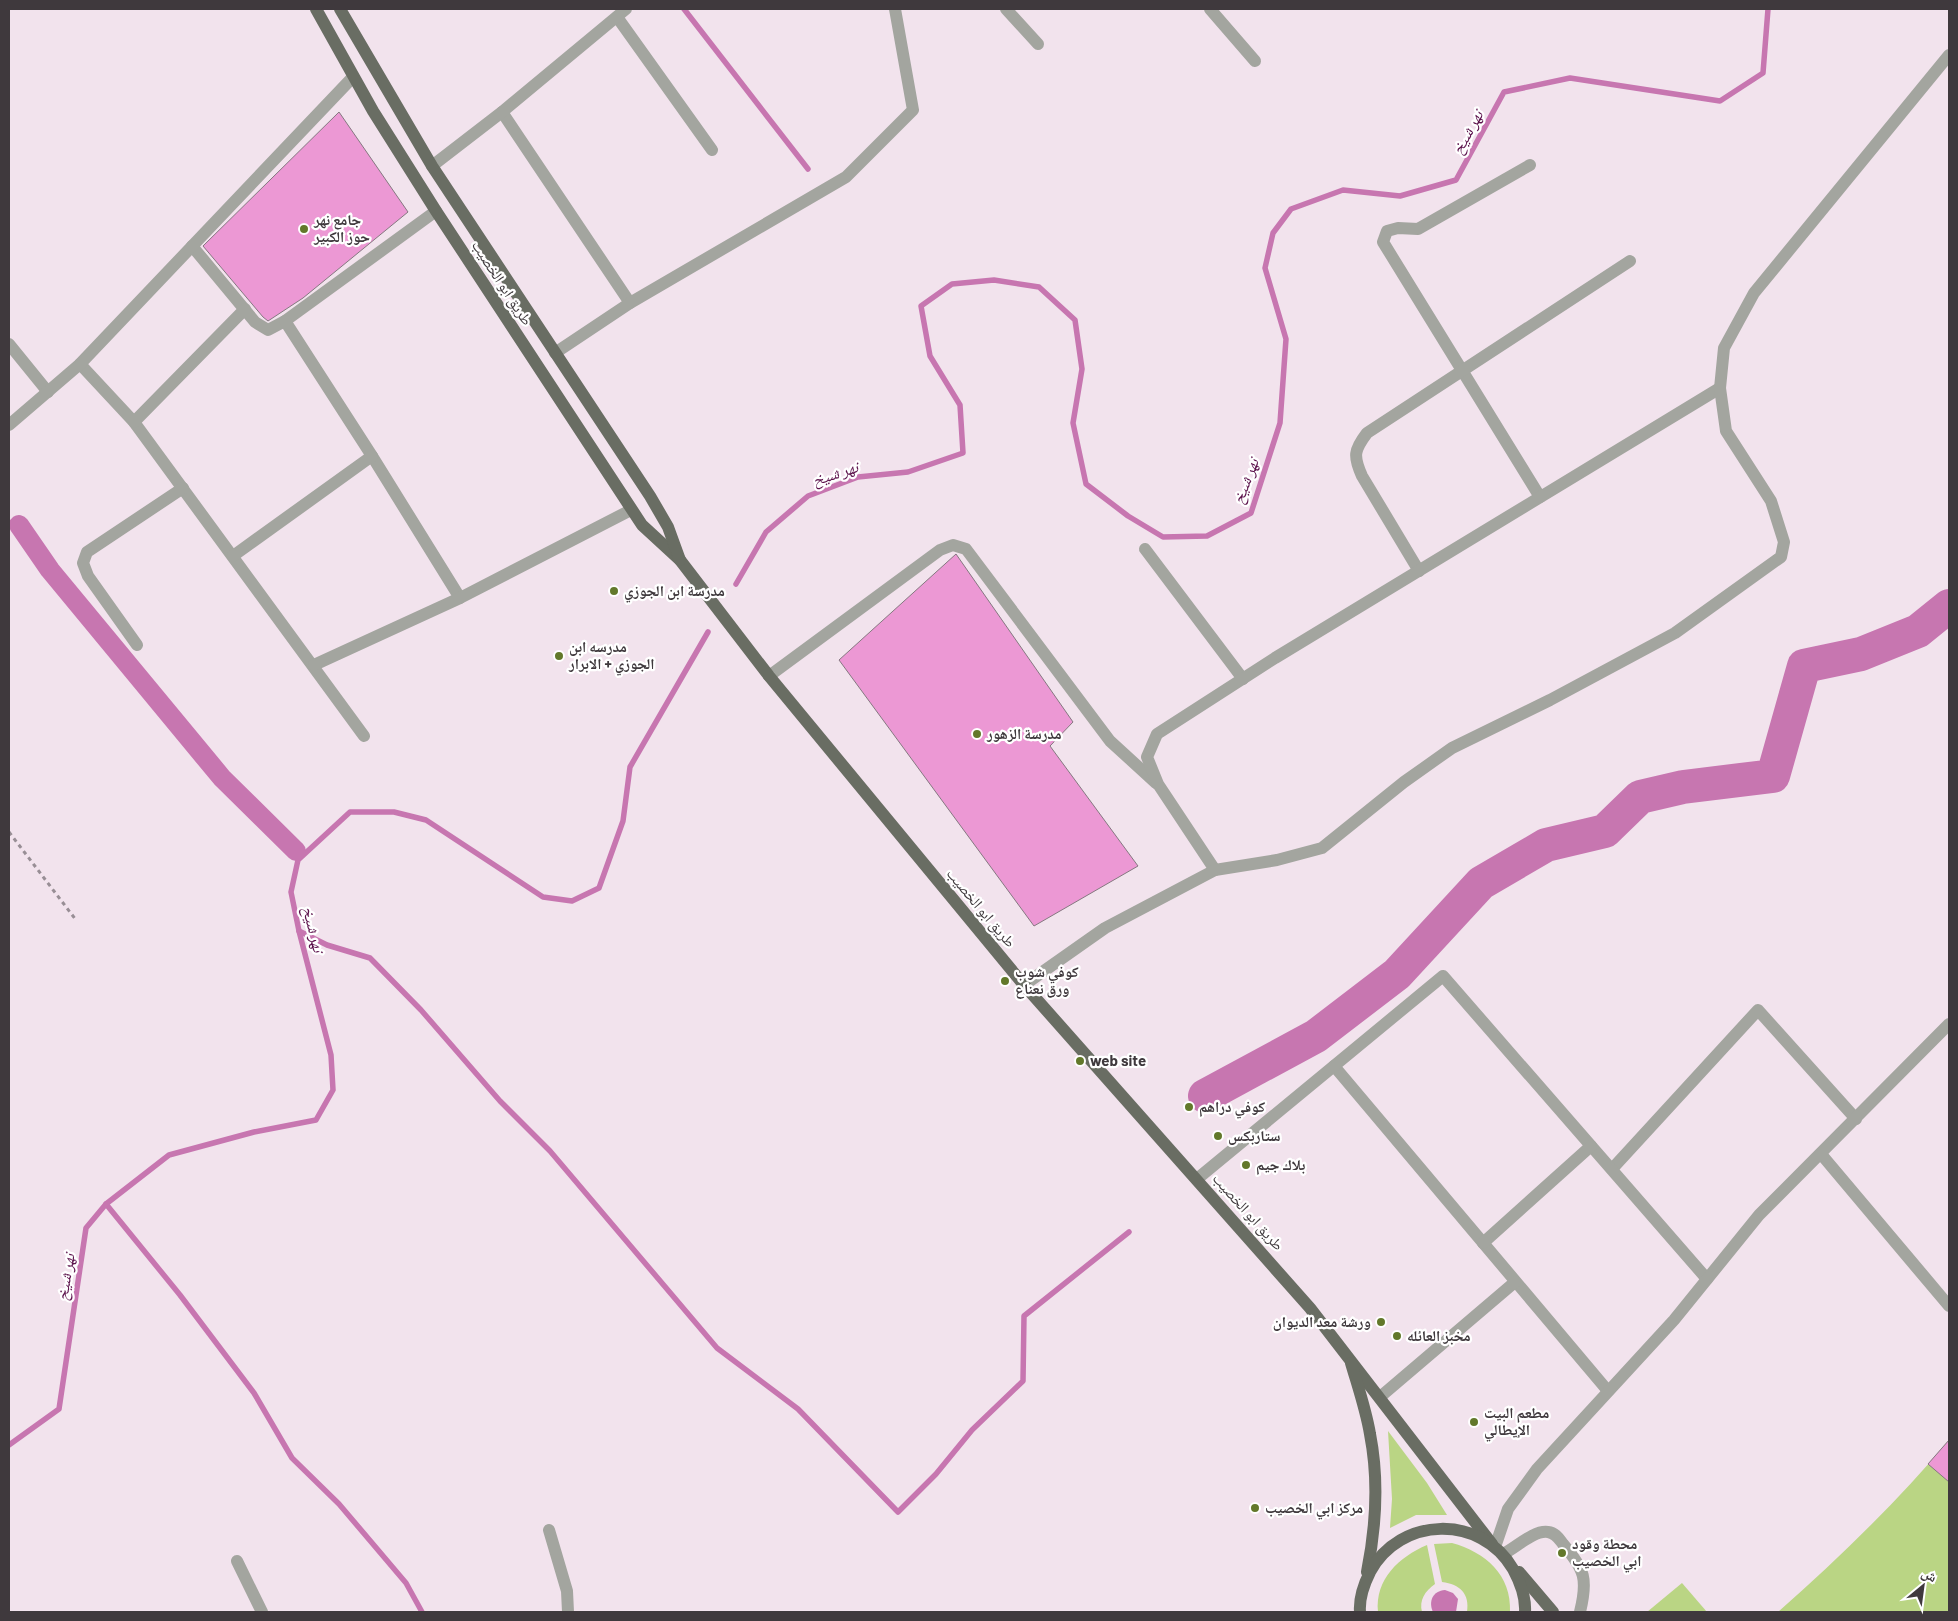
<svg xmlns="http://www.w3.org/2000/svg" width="1958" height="1621" font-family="Barlow,'Noto Naskh Arabic',sans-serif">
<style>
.green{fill:#bad584}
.water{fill:#c776b0}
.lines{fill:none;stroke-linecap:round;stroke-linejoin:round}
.stream{stroke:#c776b0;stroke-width:5.5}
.canal{stroke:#c776b0;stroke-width:20}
.river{stroke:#c776b0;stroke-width:34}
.building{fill:#ec98d4;stroke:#857880}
.path{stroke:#988e95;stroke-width:3;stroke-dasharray:4 4;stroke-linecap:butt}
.minor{stroke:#a3a59f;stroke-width:12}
.major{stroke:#696d63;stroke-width:12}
.poi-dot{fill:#62782a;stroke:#fff;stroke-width:2}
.labels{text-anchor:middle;stroke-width:4.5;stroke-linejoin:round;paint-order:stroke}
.poi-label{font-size:15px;font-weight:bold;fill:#3f393d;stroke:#fff;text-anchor:start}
.street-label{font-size:15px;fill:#3f393d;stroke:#fff}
.water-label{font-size:16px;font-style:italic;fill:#5b114b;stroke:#fff}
</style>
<rect width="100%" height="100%" fill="#f2e3ed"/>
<g class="green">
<path d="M1388,1431L1427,1483L1447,1515H1416L1390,1528L1392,1499Z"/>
<path d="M1949,1440V1612H1778C1839,1558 1897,1502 1949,1440Z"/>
<path d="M1452,1543C1485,1552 1512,1575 1510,1612H1467C1470,1594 1460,1584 1442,1582L1434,1544Z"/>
<path d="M1427,1545L1435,1584C1425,1591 1419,1600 1422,1612H1378C1375,1579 1399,1557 1427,1545Z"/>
<path d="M1682,1583L1707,1612H1647Z"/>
</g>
<path class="water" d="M1445,1590L1453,1593L1458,1599L1456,1612H1433C1428,1601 1433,1591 1445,1590Z"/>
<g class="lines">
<g class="stream">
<path d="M684,9L808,169"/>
<path d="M736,584L766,532L808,496L858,477L908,472L963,453L960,405L930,356L921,306L952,284L994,280L1039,287L1075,320L1082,369L1073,423L1086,484L1128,516L1163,537L1207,536L1251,513L1280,423L1286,339L1265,268L1273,233L1291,209L1343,190L1400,196L1456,180L1504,92L1570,78L1720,101L1763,73L1768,9"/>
<path d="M299,931L327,945L370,958L421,1010L500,1101L550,1151L717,1348L798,1409L898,1512L936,1474L972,1430L1023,1381L1024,1316L1129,1232"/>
<path d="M106,1204L180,1295L254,1393L292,1458L339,1504L406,1583L422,1612"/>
<path d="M9,1445L59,1409L86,1228L106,1204L169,1155L254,1132L316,1120L333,1090L331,1055L299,931L291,892L298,860L350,812H394L426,820L543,897L572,901L599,888L623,821L630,767L708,632"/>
</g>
<path class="canal" d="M19,525L50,570L222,778L296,851"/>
<path class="river" d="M1205,1096L1316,1036L1397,974L1481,883L1546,845L1605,831L1640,797L1683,787L1773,776L1804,666L1861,654L1918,631L1949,606"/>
</g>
<g class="building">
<path d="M339,112L408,212L303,298L268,321L263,317L203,246Z"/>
<path d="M956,554L1073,722L1050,746L1138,866L1034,926L839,660Z"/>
<path d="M1949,1440V1482L1928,1464Z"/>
</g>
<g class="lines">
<path class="path" d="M9,832L76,920"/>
<g class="minor">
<path d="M1006,9L1038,44"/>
<path d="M1210,9L1255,61"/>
<path d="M617,17L712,150"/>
<path d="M502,112L630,303"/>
<path d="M1530,165L1418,229L1398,228L1387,231L1383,242L1540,497"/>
<path d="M432,166L502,112L626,9"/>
<path d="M192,246L255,322L268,330L285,321L436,211"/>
<path d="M285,321L372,456L460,598"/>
<path d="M9,344L48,392"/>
<path d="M555,353L630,303L846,177L913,110L895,9"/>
<path d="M80,364L134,422L364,736"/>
<path d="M134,422L245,309"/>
<path d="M9,425L80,364L353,77"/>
<path d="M1145,549L1243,679"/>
<path d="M233,556L372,456"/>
<path d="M1419,571L1362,476C1353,456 1354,450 1367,433L1630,261"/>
<path d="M137,645L88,576L83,563L87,552L183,488"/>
<path d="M314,665L460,598L631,510"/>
<path d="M769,676L940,550L953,545L966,549L1110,741L1156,783"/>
<path d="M1215,870L1158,784L1147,757L1157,734L1275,658L1720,388"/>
<path d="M1024,985L1105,928L1215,870L1277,860L1322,848L1404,782L1452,748L1550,700L1675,633L1781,557L1784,542L1771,501L1726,431L1720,388L1724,348L1754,293L1949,55"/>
<path d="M1334,1066L1608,1391"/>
<path d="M1821,1154L1949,1306"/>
<path d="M1612,1169L1758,1010L1856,1119"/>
<path d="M1197,1179L1443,976L1707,1279"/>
<path d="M1483,1243L1591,1146"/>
<path d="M1380,1397L1515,1282"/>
<path d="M549,1530L567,1591L568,1612"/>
<path d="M1495,1547L1508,1509L1537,1469L1674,1320L1759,1215L1949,1024"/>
<path d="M1503,1554C1516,1548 1533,1530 1548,1532C1556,1533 1559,1539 1563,1544C1585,1570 1588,1579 1580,1612"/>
<path d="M237,1561L262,1612"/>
</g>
<g class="major">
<path d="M316,9L373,111L436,211L642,525L680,560L769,676L1024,985L1310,1308L1492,1544"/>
<path d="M340,9L432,166L650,496L668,527L680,560"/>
<path d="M1351,1363C1358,1387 1366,1410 1370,1434C1379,1480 1376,1527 1367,1572"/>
<path d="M1519,1572L1553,1612"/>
<path d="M1360,1612C1359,1599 1364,1584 1370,1572C1400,1516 1481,1514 1513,1569C1520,1582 1526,1597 1525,1612"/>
</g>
</g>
<g class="poi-dot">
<circle cx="304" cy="229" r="5"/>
<circle cx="614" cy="591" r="5"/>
<circle cx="559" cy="656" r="5"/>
<circle cx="977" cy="734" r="5"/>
<circle cx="1005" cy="981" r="5"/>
<circle cx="1080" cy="1061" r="5"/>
<circle cx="1189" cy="1107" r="5"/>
<circle cx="1218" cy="1136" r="5"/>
<circle cx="1246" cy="1165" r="5"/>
<circle cx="1381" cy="1322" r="5"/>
<circle cx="1397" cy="1336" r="5"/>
<circle cx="1474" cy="1422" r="5"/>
<circle cx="1255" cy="1508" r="5"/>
<circle cx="1562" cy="1553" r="5"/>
</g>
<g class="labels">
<g class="poi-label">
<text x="314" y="225">جامع نهر<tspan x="314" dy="17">حوز الكبير</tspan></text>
<text x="624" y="596">مدرسة ابن الجوزي</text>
<text x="569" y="652">مدرسه ابن<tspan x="569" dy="17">الجوزي + الابرار</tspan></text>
<text x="987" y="739">مدرسة الزهور</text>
<text x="1015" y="977">كوفي شوب<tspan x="1015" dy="17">ورق نعناع</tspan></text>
<text x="1090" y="1066">web site</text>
<text x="1199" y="1112">كوفي دراهم</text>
<text x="1228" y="1141">ستاربكس</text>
<text x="1256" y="1170">بلاك جيم</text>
<text x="1371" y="1327" text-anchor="end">ورشة معد الديوان</text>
<text x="1407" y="1341">مخبز العائله</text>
<text x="1484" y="1418">مطعم البيت<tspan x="1484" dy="17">الإيطالي</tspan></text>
<text x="1265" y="1513">مركز ابي الخصيب</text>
<text x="1572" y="1549">محطة وقود<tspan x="1572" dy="17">ابي الخصيب</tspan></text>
</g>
<g class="street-label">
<text transform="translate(502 283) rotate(57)" y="5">طريق ابو الخصيب</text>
<text transform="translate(981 908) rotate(50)" y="5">طريق ابو الخصيب</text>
<text transform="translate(1248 1212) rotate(48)" y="5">طريق ابو الخصيب</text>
</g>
<g class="water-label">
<text transform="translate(1467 132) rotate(-61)" y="6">نهر شيخ</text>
<text transform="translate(835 473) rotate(-18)" y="6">نهر شيخ</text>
<text transform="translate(1245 481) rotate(-69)" y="6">نهر شيخ</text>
<text transform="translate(314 929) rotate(76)" y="6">نهر شيخ</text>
<text transform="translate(65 1277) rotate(-81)" y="6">نهر شيخ</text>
</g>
</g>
<rect width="1958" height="1621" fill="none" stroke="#3f393d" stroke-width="20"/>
<g transform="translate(1923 1586) rotate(29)" stroke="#ffffff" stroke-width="4" paint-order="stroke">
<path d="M0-4L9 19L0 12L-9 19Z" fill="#3f393d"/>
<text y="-8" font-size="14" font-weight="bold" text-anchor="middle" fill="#3f393d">ش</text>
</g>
</svg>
